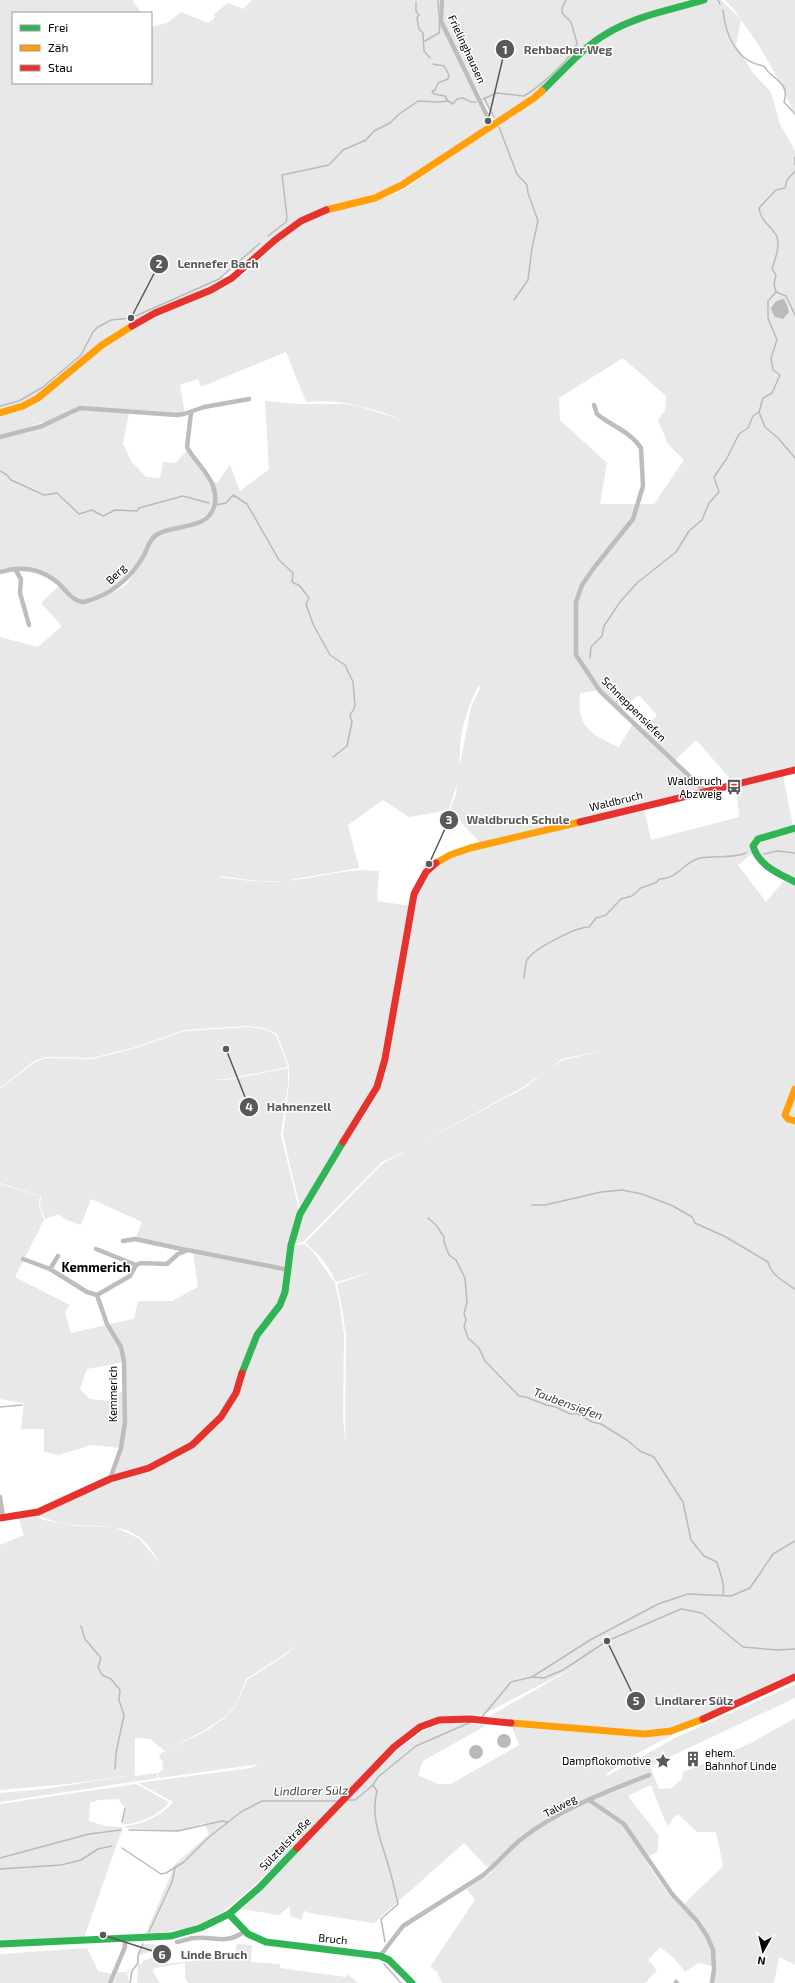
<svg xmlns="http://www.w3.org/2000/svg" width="795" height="1983" font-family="'Exo 2',sans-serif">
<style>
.green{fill:#e8e8e8;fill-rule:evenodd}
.water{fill:#bababa}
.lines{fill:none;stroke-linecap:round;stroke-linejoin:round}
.stream{stroke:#bababa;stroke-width:1.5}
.street{stroke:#bdbdbd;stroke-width:4.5}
.fast{stroke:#30b455;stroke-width:7}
.slow{stroke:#ff9f0a;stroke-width:7}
.jam{stroke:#e5322d;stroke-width:7}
.labels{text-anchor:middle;stroke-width:3;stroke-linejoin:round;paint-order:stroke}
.street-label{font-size:11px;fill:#000;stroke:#fff}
.poi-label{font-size:11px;fill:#000;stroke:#fff;text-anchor:end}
.water-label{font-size:12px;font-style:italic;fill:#3d3d3d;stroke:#fff}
.quarter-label{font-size:13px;font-weight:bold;fill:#000;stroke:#fff}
.leader{fill:none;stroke:#595959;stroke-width:1.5}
.callout-dot{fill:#595959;stroke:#fff;stroke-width:1.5}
.mark-label{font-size:12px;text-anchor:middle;font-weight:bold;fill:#fff}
.callout-label{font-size:12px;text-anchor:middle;font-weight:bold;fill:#595959;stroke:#fff;stroke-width:3;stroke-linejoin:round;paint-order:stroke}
</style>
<rect width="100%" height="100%" fill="#fff"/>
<g class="green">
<path d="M0,0H132L142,13H13V83H151V27L167,23L181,12L208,23L215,18L214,14L228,3L243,9L252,0H439L438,17L489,124L399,184L372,195L325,208L299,219L222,277L242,276L280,240L303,222L327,211L375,202L403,190L535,100L592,47L609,34L637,21L706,0H721L741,19L733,8L724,0H795V116C781,82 763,49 741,20L736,45L753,73L771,92L780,124L795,151V768L734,783L696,740L675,760L643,730L657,715L639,695L621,709L601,690L580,693C577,727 590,734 619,747L633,723L704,791L621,809L481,844L450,810L456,794L457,784L449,810L409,817L383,800L348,825L359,868L284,881H257L219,876V877C240,880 262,883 284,881C316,879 346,867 379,871L377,901L411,906L384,1058L376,1085L301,1212L283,1135L289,1083V1066L277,1034L264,1028L247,1026L185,1030L136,1047L92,1058L46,1057L34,1061L0,1088V637L38,647L62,626L41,603L60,585L79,603H87L116,591L127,584L152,541L160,534L202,523C211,509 220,500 213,483L218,482L230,465L240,491L269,469L265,401L298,404H344L358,406L402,420C371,407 340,399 306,402L286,352L201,387L198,379L180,385L185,414H157L98,409L129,413L123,444L131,461L146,477L160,478L163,462L175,463L188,450C192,455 195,462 199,468C208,480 218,488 212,506C206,521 185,526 171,529C166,530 161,530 157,534C148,541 144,551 138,561C125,582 105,599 80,601C54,580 37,557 0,572V439L45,426L43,422L0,436V417L22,409L21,404L0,410ZM623,358L666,396L665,410L658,420L668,444L684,460L654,504H600L607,463L560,420L559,398ZM478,686L481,687L471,707L460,764C458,736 466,711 478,686Z"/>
<path d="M443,0H698L607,30L539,91L497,120L493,119L451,39L442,17Z"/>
<path d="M783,775L793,826L758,837L752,846L753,853L738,865L766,902L786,878L795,883V1674L695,1721L670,1729L645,1732L608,1730L488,1717L577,1666L482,1715L437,1718L419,1726L393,1746L257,1883L224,1911L201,1923L185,1929L145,1935L174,1867H172L209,1834L204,1823L181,1831L126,1828V1826C143,1824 163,1815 173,1802L138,1783L251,1768L259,1764L159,1778L158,1773L163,1770L162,1760L159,1758L161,1753L206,1731L226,1717L235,1707L247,1680L283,1657L300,1642L282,1656L246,1679L235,1706L226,1716L205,1730L165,1751L150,1739L135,1738V1775H133L135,1776L157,1773L158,1778L0,1802V1793L44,1789L133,1775L68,1784L0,1790V1545L24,1535L18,1517L31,1514L44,1520L77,1526L115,1527L140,1539L162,1566C156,1558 151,1547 142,1539C122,1523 100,1527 77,1525C63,1524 48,1520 35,1514L60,1505L109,1481L131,1475L123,1473L112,1476C126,1438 128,1416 126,1376C125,1366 126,1355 121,1346C118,1338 113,1331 109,1324L134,1319L138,1301H172L198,1287L193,1251L136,1238L142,1222L91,1199L81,1225L64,1219L59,1214L45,1219L40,1206L41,1196L0,1183V1089L35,1062L46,1058L92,1059L136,1048L185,1031L247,1027L264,1029L276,1035L288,1067L227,1079H213L227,1080L288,1068V1084L281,1135L300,1214L290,1245L287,1268L194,1251L287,1270C285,1282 284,1295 278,1306C271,1319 259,1329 252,1343C244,1358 241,1375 235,1391C224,1419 199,1440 174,1454L175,1456C201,1441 223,1422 236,1394C243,1381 245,1365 251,1351C258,1334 274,1323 281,1306C290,1288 290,1266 292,1246L304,1244L311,1249L335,1283L340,1306L344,1335L343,1420L346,1445L345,1421L346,1336L342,1308L337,1284L372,1272L336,1282C329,1267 319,1253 305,1243L382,1164L526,1087L548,1069L563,1060L607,1050L562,1059L525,1086L410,1149L382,1162L303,1242L293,1244L302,1215L378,1087L387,1060L416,894C423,877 433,867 447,856L644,808L651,840L739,817L736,787Z"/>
<path d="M795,829V880L761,861L755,853L759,840Z"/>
<path d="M0,1184L40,1196L39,1206L44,1220L15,1277L70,1305L65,1312L71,1333L106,1325L120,1347L124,1362L87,1369L80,1389L90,1399L110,1401V1391L125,1393V1409L120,1448L91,1445L59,1455L44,1452V1429H21L24,1403L0,1399Z"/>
<path d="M795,1684V1698L650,1766L659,1789L672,1788L682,1779L683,1772L706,1763L712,1767L728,1753L751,1743L795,1718V1965L779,1957L774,1983H713C719,1947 708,1930 683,1905L723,1866L716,1832H697L678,1814L673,1818L669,1826L665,1821L651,1785L628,1796L659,1836L657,1852L644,1858C652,1870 660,1883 669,1894C688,1916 712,1933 713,1966L698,1963L685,1972L674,1958L660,1947L648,1960L657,1970L645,1983H442L437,1972L430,1967L475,1900L467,1889L492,1872L464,1843L374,1923L314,1914L304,1911L301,1920L290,1916V1906L279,1915L242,1909L383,1762L421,1732L439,1724L458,1722L487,1725L423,1761L418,1775L438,1784H451L519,1745L512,1727L643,1737L676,1733L634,1755L606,1774L607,1776L675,1738Z"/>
<path d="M136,1784L169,1802C162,1814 135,1826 122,1824L125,1807L118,1799L98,1800L90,1803L89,1821L105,1826L123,1827L84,1938L0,1941V1804Z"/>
<path d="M144,1944L164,1945L137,1957Z"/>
<path d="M237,1944L252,1945L251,1962L280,1964V1968L346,1977L347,1974L359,1983H189L185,1979V1963L155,1968L153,1971L160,1983H137L138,1964L141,1965L143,1961L162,1953L165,1964L211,1959L233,1960Z"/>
<path d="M87,1948L98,1971L112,1974L107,1983H0V1954Z"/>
<path d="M134,1966L127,1973L129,1983H113L118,1972H126Z"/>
</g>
<g class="water">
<path d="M784,299L787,305L789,312L783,319L775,317L771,309C774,302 777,300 784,299Z"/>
<circle cx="504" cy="1741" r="7"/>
<circle cx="476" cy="1752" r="7"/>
</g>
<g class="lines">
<g class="stream">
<path d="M718,0L720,4"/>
<path d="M416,2V11L419,15L417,18L419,29L423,33L424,51L430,58"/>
<path d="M723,10C725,35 737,62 764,66C771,80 791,81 784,102L795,114"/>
<path d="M425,41L439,33C441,27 438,9 438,0"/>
<path d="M433,64L444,66L449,75L448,79L438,83L435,90L432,91L434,94L445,96L448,101"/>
<path d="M484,98L494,117"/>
<path d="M483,99L497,93L524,96C538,88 573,58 577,43L571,22L562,13V8L566,0"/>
<path d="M499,127L517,174L527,185L528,193L538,221L532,248L528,280L514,300"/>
<path d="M795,157V165"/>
<path d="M268,236L286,222L287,217L282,175L329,165L343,150L366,140L374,131L390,123L398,115L418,101L438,102L448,101L453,104L457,99L463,98L471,102H476"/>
<path d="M776,292L786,296L795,315"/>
<path d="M0,406L19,401L43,387L81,355L93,332L98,327L111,320L131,318L219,279L260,243"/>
<path d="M759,412L765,427L778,438L795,458"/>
<path d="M0,471L7,475L11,480L44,495L57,493L79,514L92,510L103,516L115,510L137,511L139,508L183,496L209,503"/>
<path d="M216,505L226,503L233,495L247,504L279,560L293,573L292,582L300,586L309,598L306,604L313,624L330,655L345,665L353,682L355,706L350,716L352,722L347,746L333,757"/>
<path d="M590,658L591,647L602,636L604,626L620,602L637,583L676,552L689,531L702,520L709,503L719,492L714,477L727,458L739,434L748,428L753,416L759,412L763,398L772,393L780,375L773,370L771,358L777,340L768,318V301L776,292L774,284L776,275L772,269C775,259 780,248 777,237C774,228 761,223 759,208L776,190L785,188L787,180L795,171"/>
<path d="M764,854L777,851L795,853"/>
<path d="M524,978C525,973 525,964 527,960C533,949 576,927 589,927L596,918L606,915L621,899L632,896L641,888L657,882L659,879C679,879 683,862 700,858C715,855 732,859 746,853"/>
<path d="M532,1205H545L601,1192L622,1190L642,1194L673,1206L692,1217L695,1223L726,1237L768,1262C771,1275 784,1282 795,1289"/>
<path d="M428,1218L436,1225L444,1237V1242L449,1255L456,1260L465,1278L467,1303L464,1313L466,1320L464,1326L468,1338L479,1348L485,1361L519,1396L526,1397L546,1405L556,1407L570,1414H578L592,1422L601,1424L627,1440L640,1451L654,1457L683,1502L691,1540L704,1556L717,1562C720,1575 725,1582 723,1595"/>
<path d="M0,1407L22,1405"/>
<path d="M81,1626L85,1639L101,1658L98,1667L102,1675L111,1679L120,1690L119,1700L124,1715L116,1753L115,1769"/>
<path d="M532,1677L590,1640L658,1604L688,1594L731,1596L750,1588L773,1554L795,1541"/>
<path d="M482,1717L511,1682L532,1677L544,1678L563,1670L607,1641L681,1609L702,1613L743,1647L777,1650L795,1649"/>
<path d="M373,1785L377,1791C370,1816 381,1841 388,1864C392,1877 395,1891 398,1904L381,1919L385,1942"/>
<path d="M347,1800H355L372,1786L378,1777L416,1746L471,1722"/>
<path d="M122,1822L125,1808"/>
<path d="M129,1830L178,1831L222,1821L227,1822"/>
<path d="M122,1848L161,1874L166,1873L184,1862L209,1837L241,1812L262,1801H339"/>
<path d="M0,1858L89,1834L121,1830"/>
<path d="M0,1869L61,1865L81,1860L98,1849L112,1846"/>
<path d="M149,1932L172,1882L175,1868"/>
<path d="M384,1964L401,1983"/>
<path d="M130,1983L132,1971L138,1963V1955L143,1944"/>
</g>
<g class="street">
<path d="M442,0L441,21L492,126"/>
<path d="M594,405L597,414C611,426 630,431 641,448L643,486L633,519L593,569L582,585L576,602V655L600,691L706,792"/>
<path d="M0,437L42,426L80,408L177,415L184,414L204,407L249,399"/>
<path d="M15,569L21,579L20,593L29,625"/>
<path d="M0,572C20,566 40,568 57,582C65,588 72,602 84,602C111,595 130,580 144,555C148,547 151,536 160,533C178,524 210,530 215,503C218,479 197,466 187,447L191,413"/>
<path d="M123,1241L135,1239L186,1250"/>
<path d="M96,1249L136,1265"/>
<path d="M23,1259L50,1269L87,1292L97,1295"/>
<path d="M50,1269L58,1256"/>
<path d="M110,1479L121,1448L125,1422L124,1361L121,1347L107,1324L97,1295L130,1276L136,1265L141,1263L167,1264L178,1254L188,1250L289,1270"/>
<path d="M0,1497L3,1518"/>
<path d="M589,1800L624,1824L672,1894L697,1921L707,1936L713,1950L714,1969L712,1983"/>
<path d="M177,1942C183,1941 189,1938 195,1938C216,1936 224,1945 244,1932"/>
<path d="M380,1956L403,1926L482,1876C496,1865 507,1851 520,1840C558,1810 605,1792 649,1775"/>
<path d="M676,1982L677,1983"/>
<path d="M110,1983L125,1947V1940"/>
</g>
<g class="fast">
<path d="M542,91C562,72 582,48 606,34C635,16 671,10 704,0"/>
<path d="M795,828L758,839L753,846C759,866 778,873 795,882"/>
<path d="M242,1373L257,1335L280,1305L285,1292L291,1245L300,1214L343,1142"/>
<path d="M229,1914L248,1934L266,1942L380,1956L389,1960L412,1983"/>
<path d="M0,1944L171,1936L200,1928L229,1914L260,1887L297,1848"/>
</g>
<g class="slow">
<path d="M326,210L375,198L402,185L534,98L542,91"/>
<path d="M0,413L23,406L38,398L102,345L132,326"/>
<path d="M436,863L450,855L470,848L580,822"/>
<path d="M795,1089L785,1115L788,1119L795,1121"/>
<path d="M511,1723L645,1734L671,1731L703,1719"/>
</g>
<g class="jam">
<path d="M132,326L155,313L211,290L232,278L275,240L301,221L326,210"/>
<path d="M580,822L795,770"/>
<path d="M343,1142L377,1087L385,1059L414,894L426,872L436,863"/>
<path d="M0,1518L38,1512L110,1479L149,1468L192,1445L221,1417L236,1393L242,1373"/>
<path d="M703,1719L795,1677"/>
<path d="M297,1848L394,1747L420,1727L439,1720L470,1719L511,1723"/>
</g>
</g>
<defs>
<symbol id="bus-bare" viewBox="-9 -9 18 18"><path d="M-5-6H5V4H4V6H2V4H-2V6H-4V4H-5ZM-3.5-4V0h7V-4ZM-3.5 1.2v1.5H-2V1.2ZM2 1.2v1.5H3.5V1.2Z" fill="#595959" stroke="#fff" stroke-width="2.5" paint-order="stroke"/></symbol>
<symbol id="building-bare" viewBox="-9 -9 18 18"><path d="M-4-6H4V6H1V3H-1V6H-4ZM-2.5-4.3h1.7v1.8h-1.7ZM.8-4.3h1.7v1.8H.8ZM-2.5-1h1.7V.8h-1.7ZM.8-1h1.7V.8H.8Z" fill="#595959" stroke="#fff" stroke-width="2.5" paint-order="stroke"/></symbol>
<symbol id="sight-bare" viewBox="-9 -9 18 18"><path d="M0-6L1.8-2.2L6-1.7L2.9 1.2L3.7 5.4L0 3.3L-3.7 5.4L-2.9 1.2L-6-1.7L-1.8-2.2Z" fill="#595959" stroke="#fff" stroke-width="2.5" paint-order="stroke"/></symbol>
</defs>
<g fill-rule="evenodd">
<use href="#bus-bare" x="723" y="776" width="22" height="22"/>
<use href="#building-bare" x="682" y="1748" width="22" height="22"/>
<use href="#sight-bare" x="652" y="1750" width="22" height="22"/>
</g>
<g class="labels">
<g class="street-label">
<text transform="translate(467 49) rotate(65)" y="4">Frielinghausen</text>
<text transform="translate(116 574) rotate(-44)" y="4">Berg</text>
<text transform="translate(634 709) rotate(45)" y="4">Schneppensiefen</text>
<text transform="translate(616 801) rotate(-14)" y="4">Waldbruch</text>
<text transform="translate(113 1394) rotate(-90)" y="4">Kemmerich</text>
<text transform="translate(560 1806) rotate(-28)" y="4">Talweg</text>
<text transform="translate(285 1844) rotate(-46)" y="4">Sülztalstraße</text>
<text transform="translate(333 1939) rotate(6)" y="4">Bruch</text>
</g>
<g class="poi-label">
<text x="722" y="785">Waldbruch<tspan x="722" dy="13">Abzweig</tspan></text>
<text x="705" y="1757" text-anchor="start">ehem.<tspan x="705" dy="13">Bahnhof Linde</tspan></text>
<text x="651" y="1765">Dampflokomotive</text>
</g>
<g class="water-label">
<text transform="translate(568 1404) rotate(20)" y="4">Taubensiefen</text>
<text transform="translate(311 1791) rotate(-1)" y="4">Lindlarer Sülz</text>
</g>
<g class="quarter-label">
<text x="96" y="1272">Kemmerich</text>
</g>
</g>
<path class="leader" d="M488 121L505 49M131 318L159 264M429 864L449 820M226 1049L249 1107M607 1641L636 1701M103 1935L162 1954"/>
<g class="callout-dot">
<circle cx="488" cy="121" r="4"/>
<circle cx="131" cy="318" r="4"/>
<circle cx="429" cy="864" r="4"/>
<circle cx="226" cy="1049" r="4"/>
<circle cx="607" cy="1641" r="4"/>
<circle cx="103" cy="1935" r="4"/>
<circle cx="505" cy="49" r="10"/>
<circle cx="159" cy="264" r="10"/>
<circle cx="449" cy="820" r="10"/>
<circle cx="249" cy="1107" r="10"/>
<circle cx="636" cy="1701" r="10"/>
<circle cx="162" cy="1954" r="10"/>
</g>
<g class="mark-label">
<text x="505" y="54">1</text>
<text x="159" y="268">2</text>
<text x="449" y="824">3</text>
<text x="249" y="1111">4</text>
<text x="636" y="1705">5</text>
<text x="162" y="1959">6</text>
</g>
<g class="callout-label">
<text x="568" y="54">Rehbacher Weg</text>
<text x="218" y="268">Lennefer Bach</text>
<text x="518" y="824">Waldbruch Schule</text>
<text x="299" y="1111">Hahnenzell</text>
<text x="694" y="1705">Lindlarer Sülz</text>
<text x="214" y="1959">Linde Bruch</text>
</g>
<rect x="12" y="12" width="140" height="72" fill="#ffffff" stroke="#999999"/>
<rect x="20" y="25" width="20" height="6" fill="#30b455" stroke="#999999"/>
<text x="48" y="32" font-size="12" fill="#000000">Frei</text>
<rect x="20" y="45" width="20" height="6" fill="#ff9f0a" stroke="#999999"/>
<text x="48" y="52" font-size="12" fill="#000000">Zäh</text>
<rect x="20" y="65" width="20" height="6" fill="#e5322d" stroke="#999999"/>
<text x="48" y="72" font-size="12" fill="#000000">Stau</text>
<g transform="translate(763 1951) rotate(188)" stroke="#ffffff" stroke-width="3" paint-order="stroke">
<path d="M0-3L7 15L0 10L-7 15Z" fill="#000000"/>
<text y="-6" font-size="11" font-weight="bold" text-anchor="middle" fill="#000000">N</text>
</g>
</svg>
